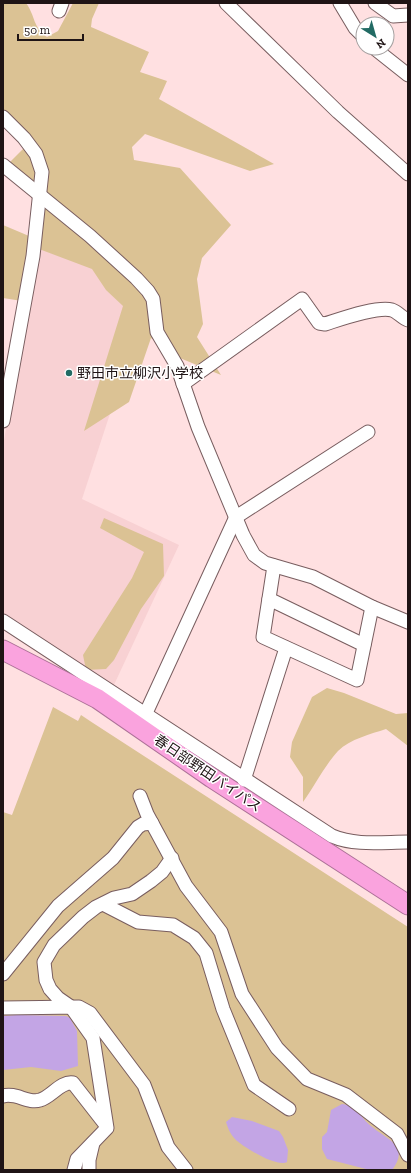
<svg xmlns="http://www.w3.org/2000/svg" width="411" height="1173" font-family="'Zilla Slab','Noto Sans JP',serif">
<style>
.built{fill:#f8d1d3}
.green{fill:#dbc294}
.water{fill:#c3a5e5}
.lines{fill:none;stroke-linecap:round;stroke-linejoin:round}
.minor-casing{stroke:#785d5f;stroke-width:15}
.highway-casing{stroke:#ad7198;stroke-width:21}
.minor{stroke:#fff;stroke-width:13}
.highway{stroke:#faa3de;stroke-width:19}
.poi-dot{fill:#226b64;stroke:#fff;stroke-width:1.5}
.labels{text-anchor:middle;stroke-width:3;stroke-linejoin:round;paint-order:stroke}
.poi-label{font-size:14px;fill:#1f1415;stroke:#fff;text-anchor:start}
.street-label{font-size:14px;fill:#1f1415;stroke:#fff}
</style>
<rect width="100%" height="100%" fill="#ffe0e1"/>
<path class="built" d="M42,205L148,298L82,499L179,545L113,687L3,613V447Z"/>
<g class="green">
<path d="M3,3H26C36,17 32,26 47,37L58,31L73,3H99L92,19L91,27L149,52L140,72L167,81L159,99L274,164L250,171L145,134L132,147L134,160L180,168L231,225L202,258L197,279L203,324L197,337L221,375L175,356L151,338L129,402L84,431L123,306L106,290L92,269L39,249L44,203L8,164L26,146L3,126Z"/>
<path d="M3,225L29,236L22,301L3,298Z"/>
<path d="M104,518L163,544L164,576L141,609L114,660L106,669L86,670L83,655L132,578L144,552L100,528Z"/>
<path d="M327,688L344,693L396,714L408,713V746L386,729C371,734 350,739 338,751C325,765 314,787 303,802V777L290,757L292,742L312,697Z"/>
<path d="M53,707L78,721L81,715L93,723L408,927V1170H3V812L12,815Z"/>
</g>
<g class="water">
<path d="M17,1015L66,1016L70,1018L77,1031L78,1066L61,1071L31,1067L3,1070V1016Z"/>
<path d="M342,1104C357,1106 361,1118 371,1126C386,1139 411,1146 392,1170H370L327,1159L322,1149V1137L327,1132L331,1110Z"/>
<path d="M232,1117L252,1121L279,1131L283,1137L288,1150L287,1162C277,1168 243,1147 235,1139C230,1134 228,1128 226,1122Z"/>
</g>
<g class="lines">
<defs>
<g id="minor">
<path d="M226,3L338,112L408,174"/>
<path d="M340,3L355,28L363,36"/>
<path d="M375,3L393,16L408,15"/>
<path d="M59,11L62,3"/>
<path d="M374,48L408,75"/>
<path d="M3,117L24,138L36,154L42,172L33,256L3,421"/>
<path d="M3,165L90,236L136,278L148,291L153,299L157,332L177,366L198,427L243,535L254,555L265,563L313,577L372,607L408,622"/>
<path d="M183,384L302,299L319,323L325,324C341,319 377,306 392,310C398,312 402,318 408,320"/>
<path d="M274,566L263,637L357,680L372,607"/>
<path d="M269,599L364,645"/>
<path d="M3,621L332,836C355,846 383,842 408,842"/>
<path d="M145,715L236,517L368,432"/>
<path d="M244,780L286,648"/>
<path d="M140,796L147,814L186,886L221,932L242,994L277,1048L307,1079L346,1095L397,1134L408,1155"/>
<path d="M103,904L138,922L173,925L194,938L206,953L223,1009L254,1085L289,1109"/>
<path d="M3,974L58,906L113,858L138,827L143,824L152,823"/>
<path d="M3,1008L79,1007L90,1013L144,1085L168,1147L186,1170"/>
<path d="M3,1096C16,1092 28,1104 40,1100C51,1097 61,1081 73,1083L105,1124"/>
<path d="M74,1170L77,1159L107,1128L93,1038L71,1007L58,998L50,989L46,980L44,962L54,945L83,917L96,907L114,898L132,894L151,881L162,872L172,858"/>
<path d="M89,1170V1160L93,1143"/>
</g>
<path id="highway" d="M3,650L98,699L212,778L408,905"/>
</defs>
<use href="#minor" class="minor-casing"/>
<use href="#highway" class="highway-casing"/>
<use href="#minor" class="minor"/>
<use href="#highway" class="highway"/>
</g>
<circle class="poi-dot" cx="69" cy="373" r="4"/>
<g class="labels">
<g class="poi-label">
<text x="77" y="378">野田市立柳沢小学校</text>
</g>
<g class="street-label">
<text transform="translate(208 773) rotate(34)" y="5">春日部野田バイパス</text>
</g>
</g>
<rect width="411" height="1173" fill="none" stroke="#1f1415" stroke-width="8"/>
<g transform="translate(375 36) rotate(143)"><circle r="19" fill="#ffffff" stroke="#a5a1a1"/>
<path d="M0-3L7 15L0 10L-7 15Z" fill="#226b64"/>
<text y="-6" font-size="11" font-weight="bold" text-anchor="middle" fill="#1f1415">N</text>
</g>
<path d="M18 34v6h65v-6" fill="none" stroke="#1f1415" stroke-width="2"/>
<text x="24" y="34" font-size="12" fill="#1f1415" stroke="#ffffff" stroke-width="3" paint-order="stroke">50 m</text>
</svg>
